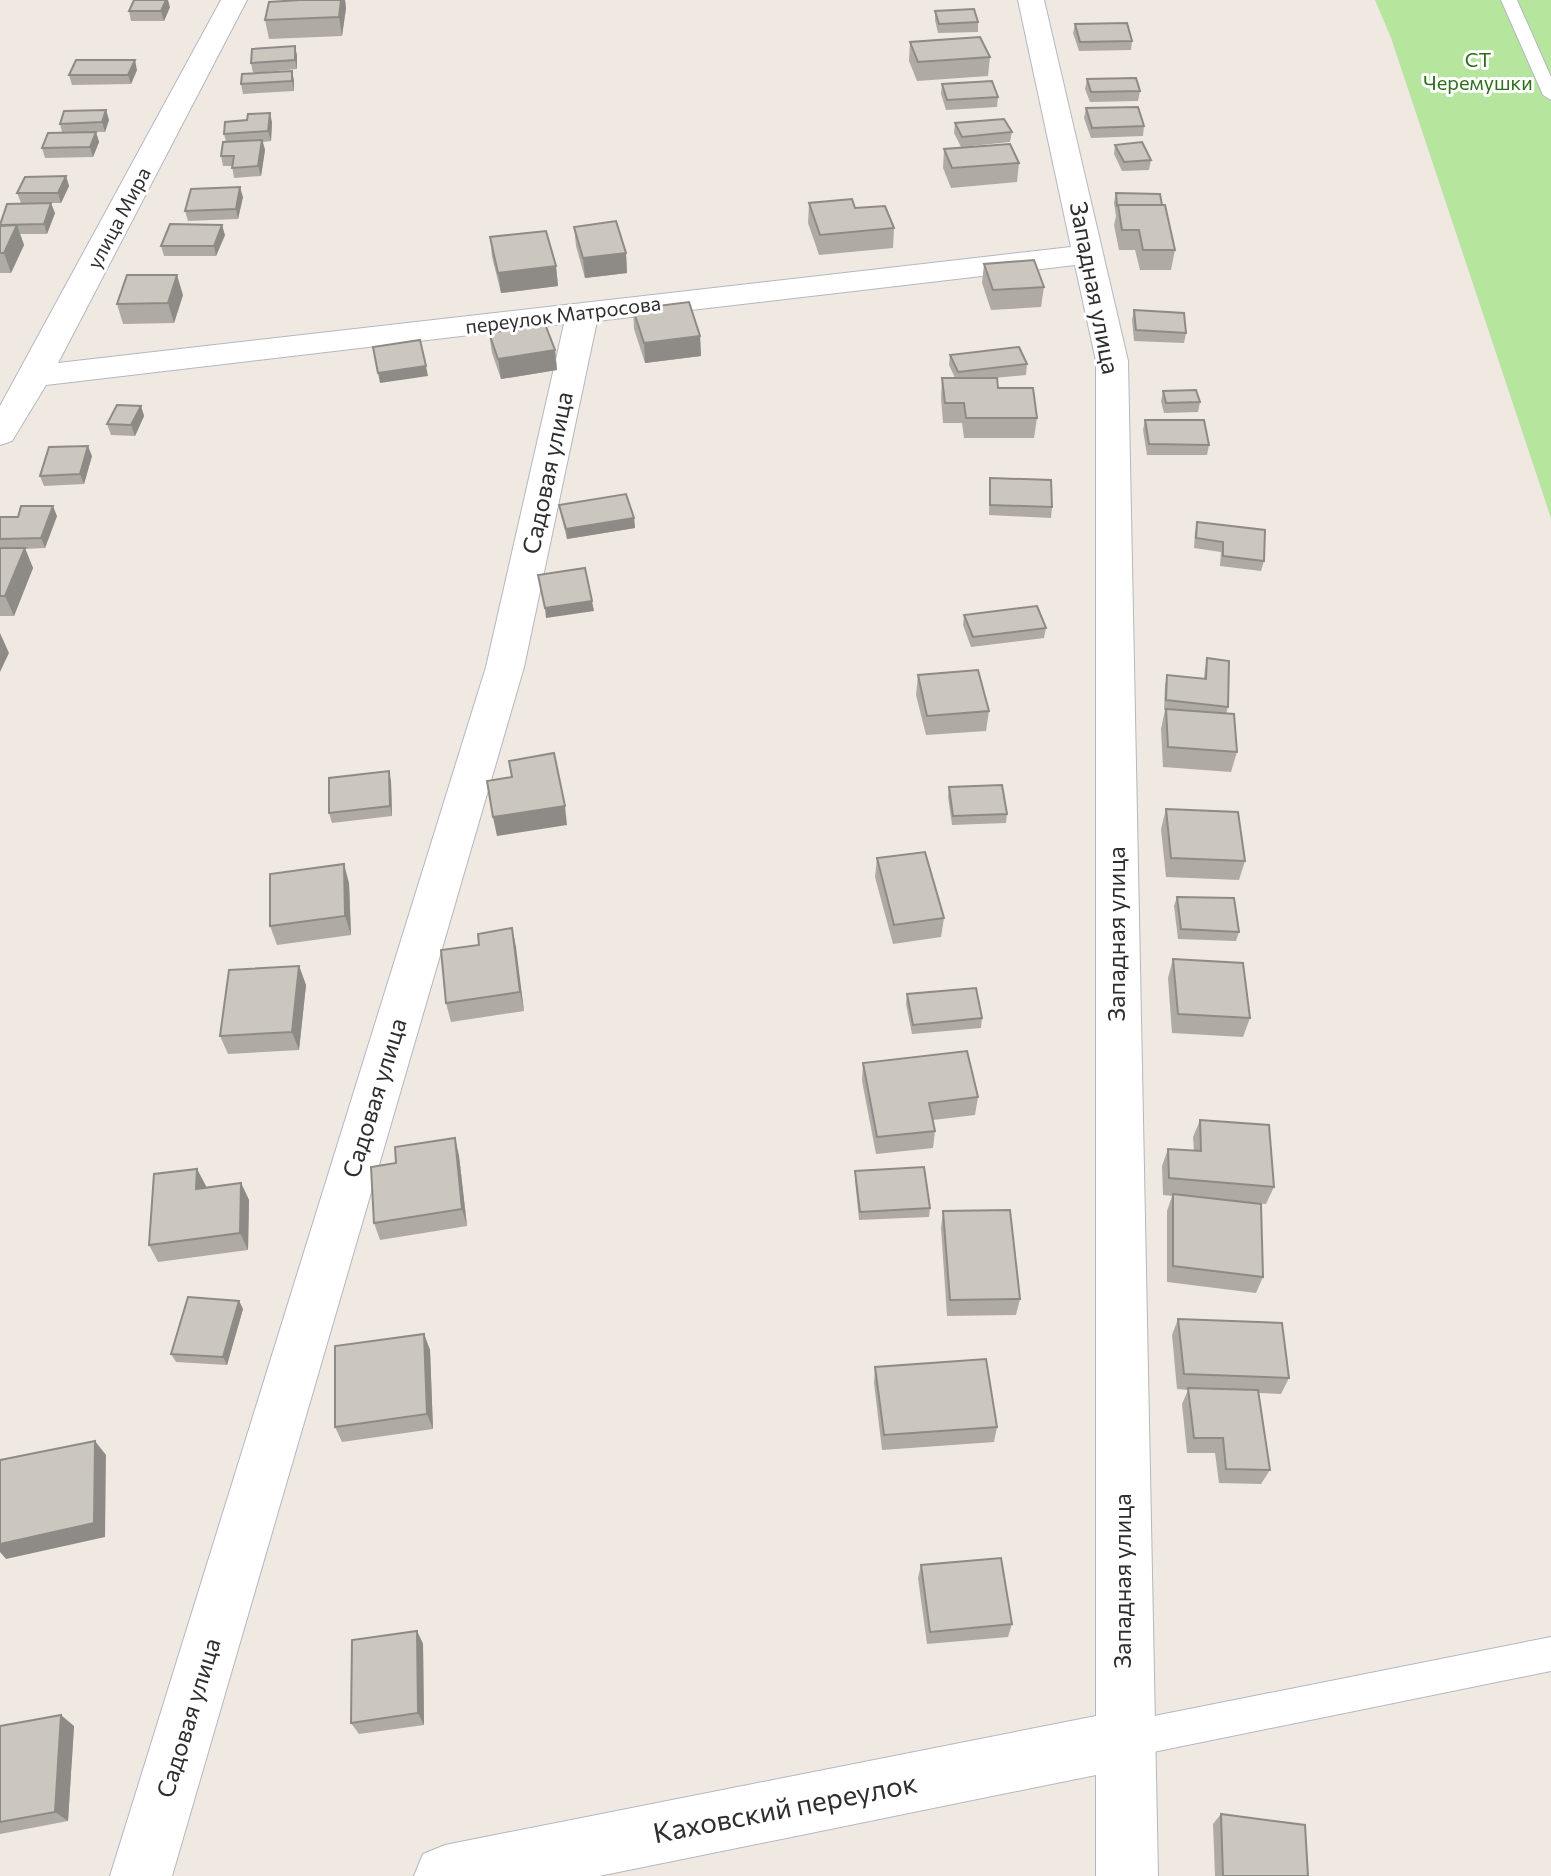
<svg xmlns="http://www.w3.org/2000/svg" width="1551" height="1876" font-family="Commissioner,sans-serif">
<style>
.green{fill:#b6e59e}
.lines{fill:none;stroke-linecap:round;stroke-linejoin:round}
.lane-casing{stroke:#b4b7c1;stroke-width:2}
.street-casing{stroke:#b4b7c1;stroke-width:2}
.lane{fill:#fff;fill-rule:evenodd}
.street{fill:#fff;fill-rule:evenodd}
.wall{fill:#afaba4}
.shaded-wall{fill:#8e8b86}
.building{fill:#cbc7bf;stroke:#8e8b86;stroke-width:2}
.labels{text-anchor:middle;stroke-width:6;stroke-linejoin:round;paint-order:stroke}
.far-park-label{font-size:20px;fill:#2c6e1b;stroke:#fff}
.far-street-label{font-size:20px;fill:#2e2e2e;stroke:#fff}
.street-label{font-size:24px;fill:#2e2e2e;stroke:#fff}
.near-street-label{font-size:28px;fill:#2e2e2e;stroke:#fff}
</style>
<rect width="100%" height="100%" fill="#efe9e1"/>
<path class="green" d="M1375,0H1551V518L1391,38Z"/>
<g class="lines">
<defs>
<g id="lane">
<path d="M1501,0H1517L1551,77V100L1543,95Z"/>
<path d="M1551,1637V1671L1124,1758L1112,1752L1106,1740L1112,1728L1124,1722Z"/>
</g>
<path id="street" d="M221,0H247L58,363L1071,247L1018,0H1044L1128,361L1158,1876H1096V1775L599,1876H414L423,1854L445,1845L1096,1716V361L1075,265L597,321L524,667L172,1876H110L486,667L564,324L46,385L12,441L0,445V406Z"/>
</defs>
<use href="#lane" class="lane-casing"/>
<use href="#street" class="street-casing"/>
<use href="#lane" class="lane"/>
<use href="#street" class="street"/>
</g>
<g class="wall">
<path d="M293,0H345L346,8L342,36L269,39L265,20Z"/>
<path d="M170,7L164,21H131L129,11Z"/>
<path d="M935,11L978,22V32L938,33L935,20Z"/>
<path d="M1075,24L1132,41L1131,50L1079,51L1073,33Z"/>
<path d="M910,42L990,57L988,76L917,81L909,61Z"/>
<path d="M295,46L297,56V69L253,73L251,63Z"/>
<path d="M137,70L131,84L72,85L69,75Z"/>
<path d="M1087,79L1140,91L1138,101L1090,102L1085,89Z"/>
<path d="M294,80V91L243,94L241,84Z"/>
<path d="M942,84L998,97L997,107L946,110L941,94Z"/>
<path d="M1086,108L1144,126L1143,136L1091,138L1084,118Z"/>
<path d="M106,110L109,120L105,132H96L99,142L93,157L45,158L42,148L62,132L60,124Z"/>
<path d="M272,122L271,141L263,142L265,150L261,176L234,178L232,166H223L221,156L226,142L224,134Z"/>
<path d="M955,123L1012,132L1010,142L961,147L954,133Z"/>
<path d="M1115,145L1151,160L1149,170L1122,171L1114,154Z"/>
<path d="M944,149L1019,163L1017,182L951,188L943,168Z"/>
<path d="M66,176L69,186L61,203H21L17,193Z"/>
<path d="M1116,193L1162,205L1175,250L1171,270H1140L1135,250H1119L1114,225L1116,216L1114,203Z"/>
<path d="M243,197L238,219L188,221L185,211Z"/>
<path d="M809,203L855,208L894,228L893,248L819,255L808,223Z"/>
<path d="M55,213L47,234H20L24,245L11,273H0V222Z"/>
<path d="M574,227L626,253L627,273L585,278L576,246Z"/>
<path d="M225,235L216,256H164L161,246Z"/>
<path d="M490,237L556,266L558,286L501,293L492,257Z"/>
<path d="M984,264L1044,287L1041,307L991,310L982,283Z"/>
<path d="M183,295L174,323L123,324L117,304Z"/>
<path d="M633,309L700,336L701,356L645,363L634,329Z"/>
<path d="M1134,310L1186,333L1184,343L1134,341L1132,320Z"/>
<path d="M489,333L555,350L557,370L501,379L492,353Z"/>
<path d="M950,355L1027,364L1026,375L994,378L998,388L1037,418L1034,438H964L962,423H943L941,398L942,378H955L949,365Z"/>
<path d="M1163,391L1200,402L1198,412L1164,413L1161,401Z"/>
<path d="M141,406L144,416L135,436L111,435L107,424Z"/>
<path d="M1145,420L1209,445L1207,455H1147L1143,430Z"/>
<path d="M92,456L84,484L44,486L40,476Z"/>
<path d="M990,478L1052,507L1051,518L989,515Z"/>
<path d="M559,505L634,518L635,528L567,539L561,515Z"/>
<path d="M57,516L45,548L25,549L33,568L14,616H0V517Z"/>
<path d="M1197,522L1264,561L1261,571L1220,566L1221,552L1194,548L1195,532Z"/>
<path d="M964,615L1046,628L1044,638L971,647L963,625Z"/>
<path d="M1207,658L1228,707L1226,714L1237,752L1231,772L1163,767L1161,729L1165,710H1164L1165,685L1167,675L1204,679L1205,668Z"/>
<path d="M918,675L989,711L986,731L926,735L916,695Z"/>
<path d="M391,781L392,816L332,823L329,813Z"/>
<path d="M949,787L1007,814L1006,823L952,825L948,797Z"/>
<path d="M1166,809L1245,861L1239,880L1166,877L1161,829Z"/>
<path d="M877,858L944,918L941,937L893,944L875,877Z"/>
<path d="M349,883L351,935L277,945L270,926Z"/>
<path d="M1177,897L1239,932L1236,941L1178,939L1174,906Z"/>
<path d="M512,928L524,1011L451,1022L446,1003L479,945Z"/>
<path d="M1173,959L1250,1018L1243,1037L1172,1033L1168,978Z"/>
<path d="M299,966L306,985L299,1050L228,1054L220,1036Z"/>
<path d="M907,994L982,1018L981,1028L912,1034L906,1004Z"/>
<path d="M863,1063L978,1097L975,1115L933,1120L935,1131L933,1148L876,1154L862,1081Z"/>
<path d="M1200,1120L1274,1187L1266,1204L1240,1202L1263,1277L1256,1293L1167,1282V1211L1172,1196L1163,1195L1162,1166L1168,1149L1194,1151L1193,1137Z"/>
<path d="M455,1138L459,1156L467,1226L380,1240L374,1223Z"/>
<path d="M197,1169L206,1187L241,1183L249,1200L248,1250L158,1262L149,1245Z"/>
<path d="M855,1171L930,1208L929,1217L859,1220L855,1180Z"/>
<path d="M943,1211L1020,1299L1016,1315L947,1316L941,1228Z"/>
<path d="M239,1301L243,1309L227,1365L176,1362L171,1354Z"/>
<path d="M1178,1319L1289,1378L1281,1394L1259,1393L1270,1470L1261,1484L1219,1483L1215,1453H1187L1182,1404L1188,1390L1177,1389L1172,1335Z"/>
<path d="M424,1334L430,1350L433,1429L342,1442L335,1427Z"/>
<path d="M875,1367L997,1427L994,1442L882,1450L874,1383Z"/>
<path d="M921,1565L1012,1624L1008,1637L927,1644L918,1578Z"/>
<path d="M417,1631L423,1644L424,1725L359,1734L351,1723Z"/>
<path d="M0,1726H74L68,1821L0,1834Z"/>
<path d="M1221,1814L1308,1876H1215L1213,1824Z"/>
</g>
<g class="shaded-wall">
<path d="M166,0H168L170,7L164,21L161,11Z"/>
<path d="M341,0H345L346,8L342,36L339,17Z"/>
<path d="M295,46L297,56V69L295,60Z"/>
<path d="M135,60L137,70L131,84L128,75Z"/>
<path d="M292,71L294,80V91L292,81Z"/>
<path d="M106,110L109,120L105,132L102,122Z"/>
<path d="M270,113L272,122L271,141L268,131Z"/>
<path d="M96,132L99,142L93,157L90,147Z"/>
<path d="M262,140L265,150L261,176L258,166Z"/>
<path d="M66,176L69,186L61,203L58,193Z"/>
<path d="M240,187L243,197L238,219L236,209Z"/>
<path d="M51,203L55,213L47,234L44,224Z"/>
<path d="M17,225L24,245L11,273L4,253Z"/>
<path d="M222,225L225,235L216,256L214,246Z"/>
<path d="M626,253L627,273L585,278L583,258Z"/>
<path d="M556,266L558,286L501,293L498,273Z"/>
<path d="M177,275L183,295L174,323L168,303Z"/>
<path d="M700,336L701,356L645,363L644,343Z"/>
<path d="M555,350L557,370L501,379L498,359Z"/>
<path d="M426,366L428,376L380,383L378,373Z"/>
<path d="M141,406L144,416L135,436L131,425Z"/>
<path d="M88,446L92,456L84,484L80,474Z"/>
<path d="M53,506L57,516L45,548L41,538Z"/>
<path d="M634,518L635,528L567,539L566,529Z"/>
<path d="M25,548L33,568L14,616L5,596Z"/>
<path d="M592,601L594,611L546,618L545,608Z"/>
<path d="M0,633L9,653L0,672Z"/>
<path d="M389,771L391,781L392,816L390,806Z"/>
<path d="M565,806L567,825L497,836L493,817Z"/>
<path d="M344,864L349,883L351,935L345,916Z"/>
<path d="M512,928L516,947L524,1011L520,992Z"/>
<path d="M299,966L306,985L299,1050L292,1032Z"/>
<path d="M455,1138L459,1156L467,1226L462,1209Z"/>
<path d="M197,1169L206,1186L205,1206L196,1189Z"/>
<path d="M241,1183L249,1200L248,1250L240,1233Z"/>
<path d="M239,1301L243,1309L227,1365L223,1357Z"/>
<path d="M424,1334L430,1350L433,1429L427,1414Z"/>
<path d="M95,1441L106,1455L105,1537L6,1559L0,1552V1544Z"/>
<path d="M417,1631L423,1644L424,1725L418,1713Z"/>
<path d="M61,1715L74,1726L68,1821L55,1812Z"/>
</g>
<g class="building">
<path d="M134,0H166L161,11H129Z"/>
<path d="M300,0H341L339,17L265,20L269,2Z"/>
<path d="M974,9L978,22L939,24L935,11Z"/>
<path d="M1127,23L1132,41L1080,42L1075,24Z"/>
<path d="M980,37L990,57L918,62L910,42Z"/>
<path d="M295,46V60L251,63L252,49Z"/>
<path d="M76,60H135L128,75H69Z"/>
<path d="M292,71V81L241,84L242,74Z"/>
<path d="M1136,78L1140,91L1091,92L1087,79Z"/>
<path d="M992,81L998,97L947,100L942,84Z"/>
<path d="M1138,107L1144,126L1092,128L1086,108Z"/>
<path d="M106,110L102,122L60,124L64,111Z"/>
<path d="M270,113L268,131L224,134L225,122L247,120L248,114Z"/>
<path d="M1004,119L1012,132L962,137L955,123Z"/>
<path d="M96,132L90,147L42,148L48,133Z"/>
<path d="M262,140L258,166L232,168L234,156H221L223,142Z"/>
<path d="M1142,142L1151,160L1124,162L1115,145Z"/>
<path d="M1010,144L1019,163L952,168L944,149Z"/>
<path d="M66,176L58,193H17L25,177Z"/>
<path d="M240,187L236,209L185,211L191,189Z"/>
<path d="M1116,193L1160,194L1162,205L1117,206Z"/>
<path d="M852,199L855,208L885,206L894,228L820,235L809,203Z"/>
<path d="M51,203L44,224L0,225L7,204Z"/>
<path d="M1118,205H1165L1175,250H1143L1139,230H1122Z"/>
<path d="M616,221L626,253L583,258L574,227Z"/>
<path d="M170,224L222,225L214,246H161Z"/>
<path d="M17,225L4,253H0V226Z"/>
<path d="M546,231L556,266L498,273L490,237Z"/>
<path d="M1034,260L1044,287L993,290L984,264Z"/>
<path d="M127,275H177L168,303L117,304Z"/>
<path d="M689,302L700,336L644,343L633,309Z"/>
<path d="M1134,310L1184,313L1186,333L1136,330Z"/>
<path d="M545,324L555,350L498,359L489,333Z"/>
<path d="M420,340L426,366L378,373L373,347Z"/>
<path d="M1019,347L1027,364L958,372L950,355Z"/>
<path d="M942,378H997L998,388H1033L1037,418H966L964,403H945Z"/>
<path d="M1196,390L1200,402L1166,403L1163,391Z"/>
<path d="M117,405L141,406L131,425L107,424Z"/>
<path d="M1145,420H1204L1209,445L1149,444Z"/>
<path d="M88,446L80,474L40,476L49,447Z"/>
<path d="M990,478L1051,480L1052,507L990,505Z"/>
<path d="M626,494L634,518L566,529L559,505Z"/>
<path d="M21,506H53L41,538L0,539V517H18Z"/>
<path d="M1197,522L1265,530L1264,561L1223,556V542L1196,538Z"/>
<path d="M0,548H25L5,596H0Z"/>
<path d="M585,568L592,601L545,608L538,575Z"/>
<path d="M1037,606L1046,628L973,637L964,615Z"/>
<path d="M1207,658L1229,661L1228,707L1166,700L1167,675L1206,679Z"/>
<path d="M978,670L989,711L927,716L918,675Z"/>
<path d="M1166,709L1234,714L1237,752L1168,747Z"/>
<path d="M554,753L565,806L493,817L487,781L512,777L509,761Z"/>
<path d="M389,771L390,806L329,813V778Z"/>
<path d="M1002,785L1007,814L953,816L949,787Z"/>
<path d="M1166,809L1238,812L1245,861L1171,858Z"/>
<path d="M925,852L944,918L894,925L877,858Z"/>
<path d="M344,864L345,916L270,926V874Z"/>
<path d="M1177,897L1234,898L1239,932L1181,929Z"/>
<path d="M512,928L520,992L446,1003L441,950L479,945L478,934Z"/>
<path d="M1173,959L1243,963L1250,1018L1178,1014Z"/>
<path d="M299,966L292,1032L220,1036L229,970Z"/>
<path d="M976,988L982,1018L913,1025L907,994Z"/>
<path d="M967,1051L978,1097L929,1103L935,1131L877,1137L863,1063Z"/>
<path d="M1200,1120L1269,1125L1274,1187L1169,1178L1168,1149L1201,1151Z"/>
<path d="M455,1138L462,1209L374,1223L371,1167L396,1163L395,1147Z"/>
<path d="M924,1167L930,1208L860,1212L855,1171Z"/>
<path d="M197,1169L196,1189L241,1183L240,1233L149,1245L154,1174Z"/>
<path d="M1173,1194L1261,1204L1263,1277L1173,1266Z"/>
<path d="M1010,1210L1020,1299L950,1300L943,1211Z"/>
<path d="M188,1297L239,1301L223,1357L171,1354Z"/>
<path d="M1178,1319L1282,1323L1289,1378L1184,1374Z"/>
<path d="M424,1334L427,1414L335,1427V1346Z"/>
<path d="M986,1359L997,1427L884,1435L875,1367Z"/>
<path d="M1188,1388L1258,1390L1270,1470L1226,1469L1223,1438H1194Z"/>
<path d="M95,1441L94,1523L0,1544V1460Z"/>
<path d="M1001,1558L1012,1624L930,1632L921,1565Z"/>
<path d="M417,1631L418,1713L351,1723L352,1640Z"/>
<path d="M61,1715L55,1812L0,1822V1726Z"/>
<path d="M1221,1814L1305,1825L1308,1876H1223Z"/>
</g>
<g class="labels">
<g class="far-park-label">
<text x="1478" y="67">СТ<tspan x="1478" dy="23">Черемушки</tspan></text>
</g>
<g class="far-street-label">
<text transform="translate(119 218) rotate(-62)" y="7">улица Мира</text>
<text transform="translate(563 315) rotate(-7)" y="7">переулок Матросова</text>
</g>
<g class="street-label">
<text transform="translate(1094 288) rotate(79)" y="8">Западная улица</text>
<text transform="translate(548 473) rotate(-78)" y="8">Садовая улица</text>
<text transform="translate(1117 934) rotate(-90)" y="8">Западная улица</text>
<text transform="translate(375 1098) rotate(-73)" y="8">Садовая улица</text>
<text transform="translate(1123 1581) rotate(-90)" y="8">Западная улица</text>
<text transform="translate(189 1718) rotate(-73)" y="8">Садовая улица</text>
</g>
<g class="near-street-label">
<text transform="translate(785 1808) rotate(-11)" y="10">Каховский переулок</text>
</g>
</g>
</svg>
